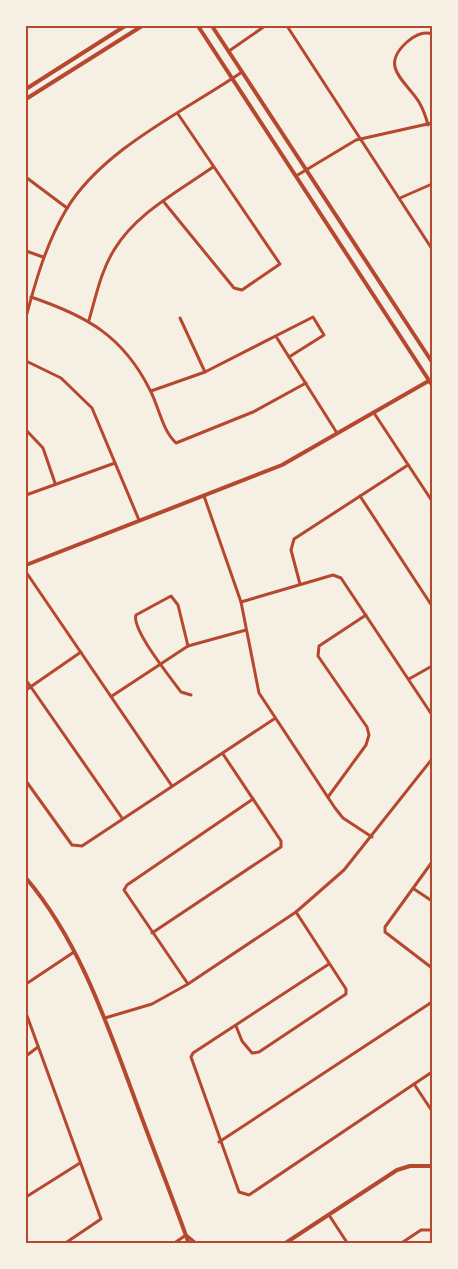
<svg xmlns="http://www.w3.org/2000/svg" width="458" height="1269" font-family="'Nunito Sans',sans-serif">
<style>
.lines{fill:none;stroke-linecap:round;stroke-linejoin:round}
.minor{stroke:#b5482f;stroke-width:3}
.tertiary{stroke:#b5482f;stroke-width:4}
.secondary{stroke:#b5482f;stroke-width:4}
.neatline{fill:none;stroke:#b5482f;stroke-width:2}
</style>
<rect width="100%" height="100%" fill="#f6efe4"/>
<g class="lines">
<g class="minor">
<path d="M287,26L432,249"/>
<path d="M229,51L265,26"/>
<path d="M428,125C426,117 423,109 419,102C405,80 379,67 407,42C414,36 423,31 432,34"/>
<path d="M296,176L356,140L432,123"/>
<path d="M27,178L67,208"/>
<path d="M400,198L432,184"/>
<path d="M163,201L234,288L242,290L280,264L178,114"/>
<path d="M26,251L43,257"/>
<path d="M31,297C87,316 123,336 150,390C159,407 162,430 176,443L253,412L306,383"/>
<path d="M26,317C36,280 46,244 66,210C102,149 185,111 242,72"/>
<path d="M180,318L205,372"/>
<path d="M89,320C96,296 101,271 114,250C136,213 179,191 213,167"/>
<path d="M277,338L337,433"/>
<path d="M26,361L61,378L92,408L139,520"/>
<path d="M151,391L205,372L313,317L324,335L289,357"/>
<path d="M374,413L432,501"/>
<path d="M26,430L43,448L55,483"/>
<path d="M26,495L115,463"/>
<path d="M204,496L241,602L259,693L335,808L343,818L372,837"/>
<path d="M360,496L432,606"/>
<path d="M26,572L172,786"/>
<path d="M300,584L291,550L294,539L408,465"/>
<path d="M241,602L333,575L341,578L432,715"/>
<path d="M188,646L178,605L171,596L136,615C131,629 171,678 181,692L191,695"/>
<path d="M409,679L432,666"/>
<path d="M26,680L122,818"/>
<path d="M26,690L81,652"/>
<path d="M112,696L188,646L246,630"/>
<path d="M26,781L72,845L82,846L274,719"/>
<path d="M328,797L366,745L369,735L367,727L318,656L319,646L366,615"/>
<path d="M432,862L385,927V932L432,968"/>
<path d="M414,889L432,901"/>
<path d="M152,933L281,847V841L223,754"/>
<path d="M329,964L193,1053L191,1057L239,1192L249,1195L432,1072"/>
<path d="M26,984L74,952"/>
<path d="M188,984L124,890L127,885L253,799"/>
<path d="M26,1013L101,1219L64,1244"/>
<path d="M105,1018L152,1004L188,984L296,912L344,870L432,759"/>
<path d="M236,1026L242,1041L252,1053L259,1052L346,994V989L296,912"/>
<path d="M26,1056L38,1047"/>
<path d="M414,1084L432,1111"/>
<path d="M219,1142L432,1002"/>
<path d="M26,1197L80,1163"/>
<path d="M329,1215L348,1244"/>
<path d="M173,1244L186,1235L197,1244"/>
<path d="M400,1244L421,1230H432"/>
</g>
<g class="tertiary">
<path d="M26,565L282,465L432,379"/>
<path d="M26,878C80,942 107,1024 136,1102C153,1149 172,1196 189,1244"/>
<path d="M284,1244L397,1170L410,1166H432"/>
</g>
<g class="secondary">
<path d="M198,26L432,385"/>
<path d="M212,26L432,362"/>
<path d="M26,89L125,26"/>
<path d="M26,99L142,26"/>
</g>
</g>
<rect width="458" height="1269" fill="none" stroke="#f6efe4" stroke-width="54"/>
<rect x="27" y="27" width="404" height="1215" class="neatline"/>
</svg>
